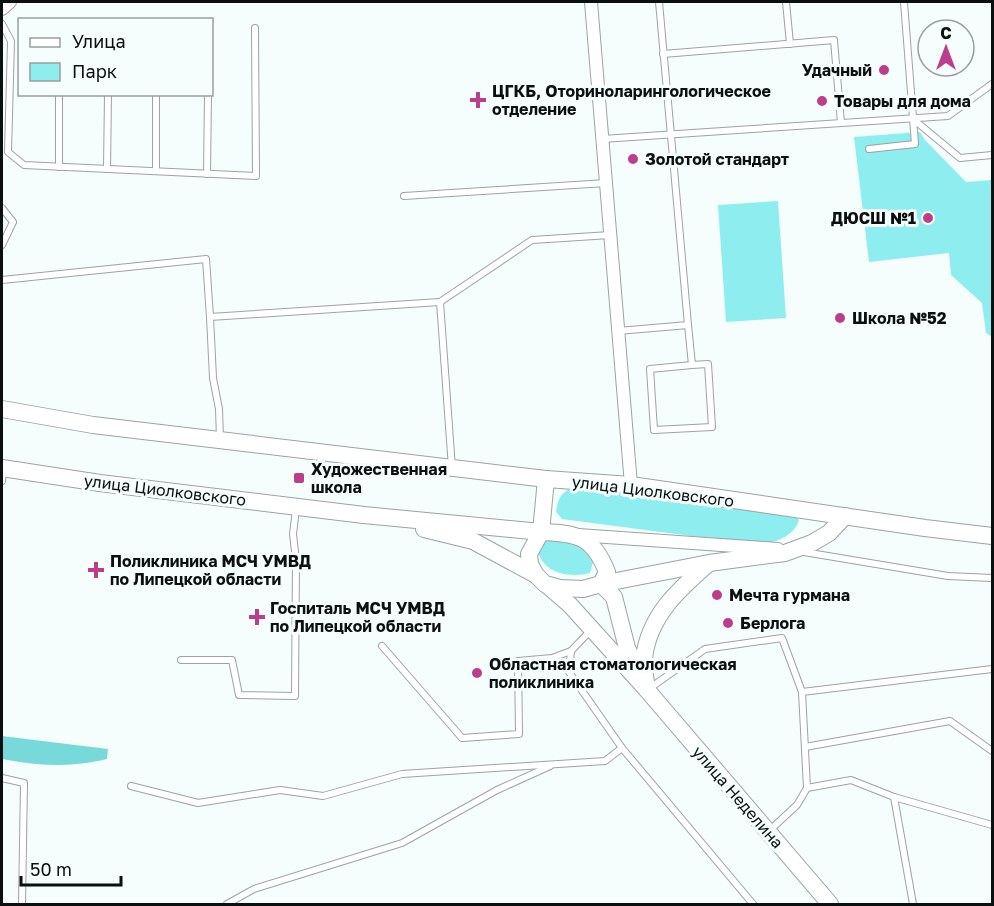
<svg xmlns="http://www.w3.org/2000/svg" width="994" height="906" font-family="'Golos Text',sans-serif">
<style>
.green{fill:#8eedee}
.forest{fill:#78d9da}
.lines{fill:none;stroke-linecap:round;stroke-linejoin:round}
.lane-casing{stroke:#9ba3a3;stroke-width:8}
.street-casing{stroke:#9ba3a3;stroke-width:14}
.secondary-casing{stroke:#9ba3a3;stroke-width:18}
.lane{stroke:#fff;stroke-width:6}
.street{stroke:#fff;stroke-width:12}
.secondary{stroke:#fff;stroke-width:16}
.poi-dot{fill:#bb3e8c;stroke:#f5fdfd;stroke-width:2}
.labels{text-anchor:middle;stroke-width:6;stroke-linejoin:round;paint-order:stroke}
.poi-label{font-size:16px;font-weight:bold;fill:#0c0f0f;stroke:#f5fdfd;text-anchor:start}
.street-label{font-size:16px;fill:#0c0f0f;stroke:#f5fdfd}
</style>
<rect width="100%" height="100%" fill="#f5fdfd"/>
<g class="green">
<path d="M920,132L925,140L966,182L992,180V337L986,333L982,303L951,275L949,253L869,262L854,137Z"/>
<path d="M778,201L786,318L726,322L718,205Z"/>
<path d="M578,486L789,515L795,516L799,520C794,537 775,542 760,545L562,519L556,512C558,496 563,490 578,486Z"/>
<path d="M568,538L589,552L593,562L590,573C569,578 545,574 538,552L547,539Z"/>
</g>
<path class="forest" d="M2,736L108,749L107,759C69,768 39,766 2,759Z"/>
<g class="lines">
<defs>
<g id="lane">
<path d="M786,2L790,44"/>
<path d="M2,24L11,41L8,152L24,165L256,176L255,28"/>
<path d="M663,54L834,40L841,123"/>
<path d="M156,94V171"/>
<path d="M913,119L960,158L992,155"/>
<path d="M602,139L948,116L992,84"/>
<path d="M869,149L915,144L904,2"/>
<path d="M59,167V94"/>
<path d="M107,169L108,94"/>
<path d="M207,174L208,94"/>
<path d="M404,196L606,183"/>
<path d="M2,208L13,222L2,245"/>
<path d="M2,280L206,259L210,317L440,302"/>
<path d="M210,317L213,378L219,409L220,439"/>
<path d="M688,325L692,365L708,364L712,427L654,430L650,369L692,365"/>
<path d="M618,331L688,325L659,2"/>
<path d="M452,468L440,302L532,240L610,235"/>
<path d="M2,481L3,469"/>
<path d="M804,552L948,576L992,578"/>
<path d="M382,646L462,738L519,734L518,661L552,658L571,651L591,630"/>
<path d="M571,651L569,672L622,748L753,904"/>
<path d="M181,660H232L239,695L295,696L296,561L293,534L296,509"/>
<path d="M650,688L705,649L782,638L802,692L807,788"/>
<path d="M802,692L992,669"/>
<path d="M805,747L950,721L992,751"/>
<path d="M2,778L24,783L22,904"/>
<path d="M131,786L198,803L280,790L323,796L402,774L605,761L622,748"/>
<path d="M894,797L913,904"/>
<path d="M769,831L797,805L807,788L851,780L894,797L992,825"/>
<path d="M227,904L254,889L402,843L497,790L550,766"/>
</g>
<g id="street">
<path d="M591,2L631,485"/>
<path d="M2,9L10,2"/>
<path d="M578,535L778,549"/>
</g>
<g id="secondary">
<path d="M2,409L93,425L546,479L631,485L925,528L992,536"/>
<path d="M2,468L100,483L364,515L541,532L546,479"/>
<path d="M424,529L473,541L536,575"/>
<path d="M601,584L607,572C593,536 577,533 541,532L529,554L530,564L536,575L545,584L560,588L583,589L601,584L709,563L785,553L812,543L829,533L845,516"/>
<path d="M601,584L614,597L627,648L640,675"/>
<path d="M548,586L570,605L647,690L830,904"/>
<path d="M647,690C646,680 643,668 644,658C649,616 678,590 708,564"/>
</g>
</defs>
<use href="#lane" class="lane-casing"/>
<use href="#street" class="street-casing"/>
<use href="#secondary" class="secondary-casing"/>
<use href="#lane" class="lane"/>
<use href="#street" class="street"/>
<use href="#secondary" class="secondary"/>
</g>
<g class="poi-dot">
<circle cx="884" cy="70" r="6"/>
<path d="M475 91h6v6h6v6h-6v6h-6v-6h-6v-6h6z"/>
<circle cx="822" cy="101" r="6"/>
<circle cx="633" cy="159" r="6"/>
<circle cx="928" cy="218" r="6"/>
<circle cx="840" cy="318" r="6"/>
<rect x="293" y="472" width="12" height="12" rx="3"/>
<path d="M93 561h6v6h6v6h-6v6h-6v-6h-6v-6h6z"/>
<circle cx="717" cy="595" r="6"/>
<path d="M254 608h6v6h6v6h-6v6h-6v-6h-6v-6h6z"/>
<circle cx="728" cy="623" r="6"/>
<circle cx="477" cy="673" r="6"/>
</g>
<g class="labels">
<g class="poi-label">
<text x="872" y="76" text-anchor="end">Удачный</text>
<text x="492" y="97">ЦГКБ, Оториноларингологическое<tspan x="492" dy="18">отделение</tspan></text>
<text x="834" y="107">Товары для дома</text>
<text x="645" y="165">Золотой стандарт</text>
<text x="916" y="224" text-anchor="end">ДЮСШ №1</text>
<text x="852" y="324">Школа №52</text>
<text x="311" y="475">Художественная<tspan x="311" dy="18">школа</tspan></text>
<text x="110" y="567">Поликлиника МСЧ УМВД<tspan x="110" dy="18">по Липецкой области</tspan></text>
<text x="729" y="601">Мечта гурмана</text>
<text x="270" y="614">Госпиталь МСЧ УМВД<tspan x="270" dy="18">по Липецкой области</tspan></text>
<text x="740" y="629">Берлога</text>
<text x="489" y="670">Областная стоматологическая<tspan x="489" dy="18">поликлиника</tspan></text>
</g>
<g class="street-label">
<text transform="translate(165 490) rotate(7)" y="6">улица Циолковского</text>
<text transform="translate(653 491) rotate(7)" y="6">улица Циолковского</text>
<text transform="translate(738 797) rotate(49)" y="6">улица Неделина</text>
</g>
</g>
<rect width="994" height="906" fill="none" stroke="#0c0f0f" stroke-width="6"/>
<rect x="18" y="18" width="195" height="78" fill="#f5fdfd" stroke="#989e9e" stroke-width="1.5"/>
<rect x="30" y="38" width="30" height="9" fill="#ffffff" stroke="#989e9e" stroke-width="1.5"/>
<text x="72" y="48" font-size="18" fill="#0c0f0f">Улица</text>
<rect x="30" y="63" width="30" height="18" fill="#8eedee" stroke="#989e9e" stroke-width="1.5"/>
<text x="72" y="78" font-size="18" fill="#0c0f0f">Парк</text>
<g transform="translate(946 48)"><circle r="28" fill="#f5fdfd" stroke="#989e9e" stroke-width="1.5"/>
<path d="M0-4.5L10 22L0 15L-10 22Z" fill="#bb3e8c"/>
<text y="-9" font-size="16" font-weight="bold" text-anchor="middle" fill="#0c0f0f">С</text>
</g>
<path d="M21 876v9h100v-9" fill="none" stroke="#0c0f0f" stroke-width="3"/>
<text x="30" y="876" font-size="18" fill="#0c0f0f" stroke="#f5fdfd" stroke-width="4.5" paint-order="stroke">50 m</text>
</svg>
